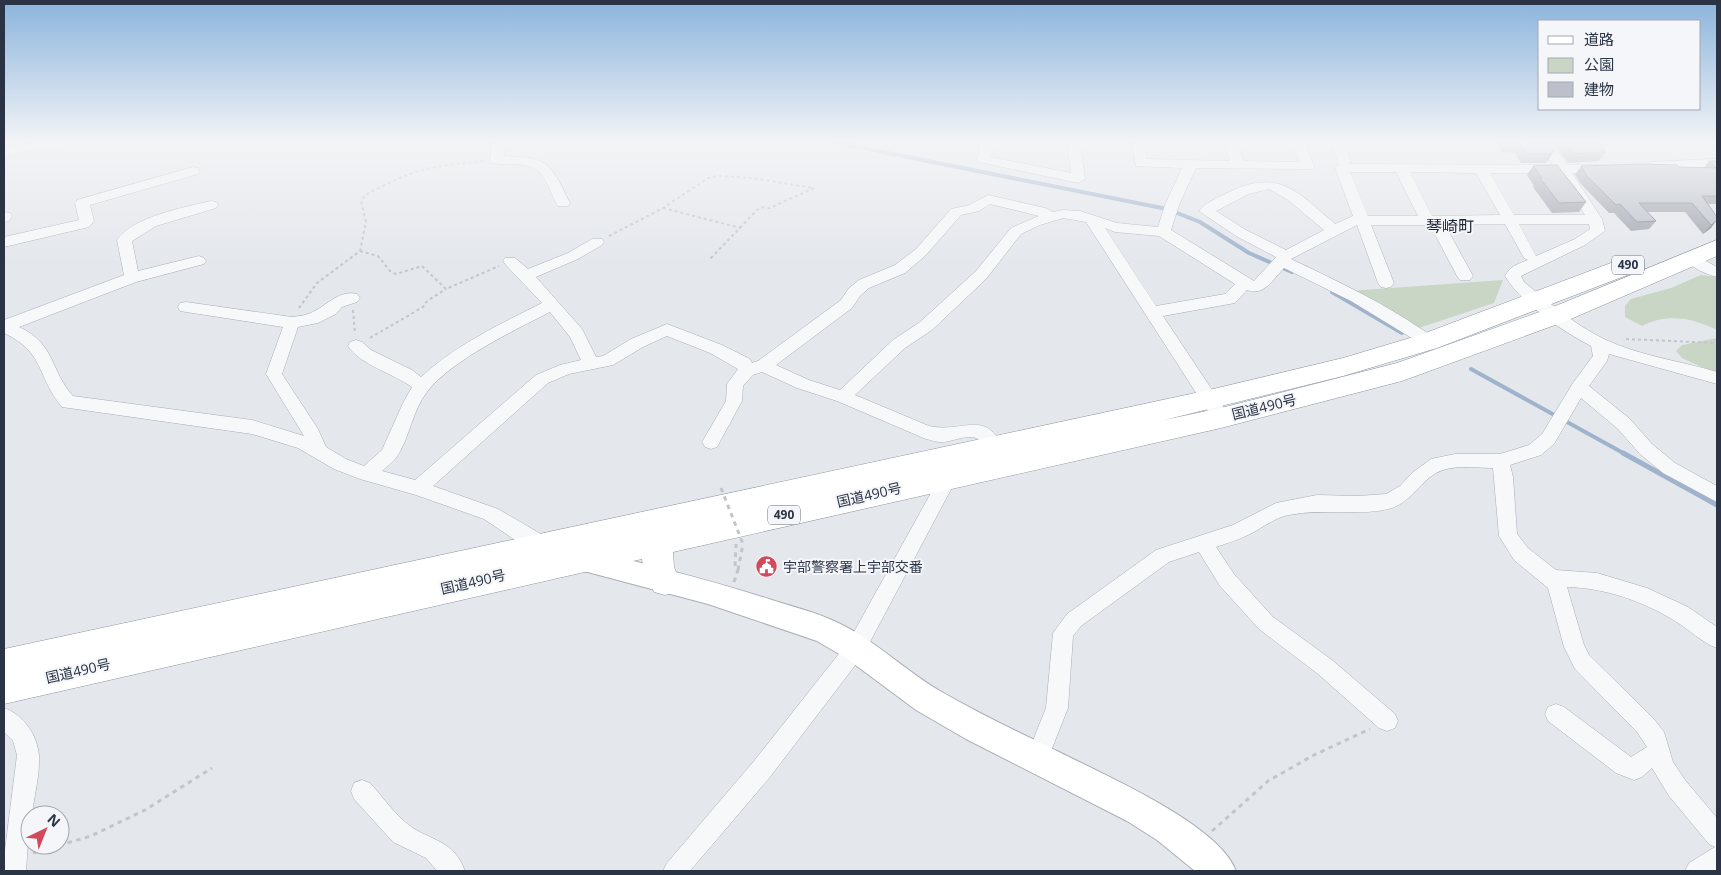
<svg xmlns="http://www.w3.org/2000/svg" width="1721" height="875" font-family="'Open Sans','Noto Sans JP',sans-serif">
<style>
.green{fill:#c9d6c5}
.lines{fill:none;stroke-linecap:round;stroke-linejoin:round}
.stream-far1{stroke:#9fb4cc;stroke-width:4}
.stream{stroke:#9fb4cc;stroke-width:5}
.street-casing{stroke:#a9aeb7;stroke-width:1}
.secondary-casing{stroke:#a9aeb7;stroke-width:2}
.highway-casing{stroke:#8b94a3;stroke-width:1}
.path-far1{stroke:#c2c5cb;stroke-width:2;stroke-dasharray:3 3;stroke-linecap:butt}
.path{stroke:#c2c5cb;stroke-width:3;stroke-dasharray:4.5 4.5;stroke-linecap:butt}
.street{fill:#f7f8fa;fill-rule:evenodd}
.secondary{fill:#fff;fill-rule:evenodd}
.highway{fill:#fff;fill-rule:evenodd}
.path-bridge{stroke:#c2c5cb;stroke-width:3;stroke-dasharray:4.5 4.5;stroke-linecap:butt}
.wall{fill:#a1a5ae}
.shaded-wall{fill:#83868d}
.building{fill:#bbc0ca;stroke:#83868d}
.labels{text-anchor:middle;stroke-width:4;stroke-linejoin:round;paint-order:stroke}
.shield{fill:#f4f6f9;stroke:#676e7b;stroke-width:1}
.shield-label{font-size:12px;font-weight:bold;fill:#2b3445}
.street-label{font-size:14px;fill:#2b3445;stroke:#f4f6f9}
.poi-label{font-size:14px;fill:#2b3445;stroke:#f4f6f9;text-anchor:start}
.quarter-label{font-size:16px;fill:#1d2536;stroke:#f4f6f9}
</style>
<rect width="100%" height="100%" fill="#e4e7ec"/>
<g class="green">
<path d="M1701,275L1717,277V330C1693,318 1667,313 1642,326L1625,317V306L1631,299L1671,288Z"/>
<path d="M1503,280L1494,303L1416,329L1349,291Z"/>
<path d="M1717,338V374L1682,358L1676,351L1682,345Z"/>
</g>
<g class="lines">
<g class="stream-far1">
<path d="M833,142L1167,209L1200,222L1249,253L1292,272"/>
<path d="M1332,292L1402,333"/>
<path d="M1471,369L1625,454"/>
</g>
<path class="stream" d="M1623,453L1717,505"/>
<defs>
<g id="street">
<path d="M40,142H72L65,146L4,155V147Z"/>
<path d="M492,142H505L504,156C551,158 550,163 570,203L568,206H558C548,191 546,167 524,165C514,164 503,165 492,163L490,160Z"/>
<path d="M981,142H995L991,157L1071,173L1067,142H1080L1085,179L1078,183L979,162L977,159Z"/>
<path d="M1132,142H1144L1147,159L1230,161L1225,142H1238L1243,161L1299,162L1292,142H1305L1314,166L1312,169L1196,168L1179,205L1171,230L1254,281L1276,257L1236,236L1199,211C1205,203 1219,197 1229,192C1279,168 1298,192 1335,224L1353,216L1335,168L1339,165L1331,142H1343L1351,162L1349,164L1553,165L1538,142H1551L1567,165H1607L1609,168L1607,171L1602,172L1572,173L1602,219L1605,231L1585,245L1521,276L1524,282C1550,303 1576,326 1606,340C1641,356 1680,361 1717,372V384L1609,354L1607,361L1589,386L1630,419L1652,444L1675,463L1717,486V502L1663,473L1640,454L1618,429L1581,398L1554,444L1541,455L1510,465L1513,477L1517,534L1528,548L1556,570L1597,573L1647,588L1688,607L1717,627V648C1702,643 1689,629 1675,621C1643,601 1605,588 1567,587L1584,645L1589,655L1653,718L1664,732L1673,762L1685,780L1717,818V871H1685L1689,863L1715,847L1709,844L1669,796L1652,768L1642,777L1634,780L1616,773L1548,721L1545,714L1548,707L1556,704L1564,707L1631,757L1647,747L1637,732L1575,669L1564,647L1548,588L1514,560L1499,536L1493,468C1477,468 1459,465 1443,470C1423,476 1413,501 1392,508C1362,517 1322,508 1289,515C1275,517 1261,529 1248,535C1238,540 1227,543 1216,547L1234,574L1273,617L1332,660L1395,714L1398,721L1395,728L1387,731L1379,728L1318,674L1259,629L1220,586L1199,552L1169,562L1081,626L1073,636L1068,708L1045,766L1037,769L1029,766L1026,758L1046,708L1053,633L1067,614L1156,550L1233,525L1276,503L1317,495L1358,496L1386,494L1400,486L1412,473L1431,459L1455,454H1500L1529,445L1542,434L1573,383L1593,356L1591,346C1562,331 1522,304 1505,276C1510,266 1518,264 1528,260L1524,258L1505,224L1445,225L1473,276L1470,280H1460L1457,276L1430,225H1371L1394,283L1391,287L1386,288L1381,287L1378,283L1357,225L1291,259C1331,278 1371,297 1409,321C1417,327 1431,333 1436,342L1434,346L1428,348L1351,301L1284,268C1273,279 1264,297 1247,290L1235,303L1163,316L1226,411L1223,416L1217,417L1211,416L1086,222L1063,218L1040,225L1021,234L986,279L932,330L905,348L855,395L929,426C969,434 983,405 1010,456L1007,461C989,467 990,444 976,438C967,434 952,442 941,442C936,442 931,440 926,439L837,401L797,388L762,372L753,375L743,386L742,401L717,447L711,449L705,447L702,442L726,401L727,384L738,369L710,353L667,336L643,347L613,365L569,374L548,383L433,486L498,509L551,540L554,546L551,552L544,554L521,544L484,519L416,495L360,479L334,469L298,448L252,434L62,407C36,376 46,353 4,333V320L124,275L117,240C132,217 185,207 211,201L216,202L218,205L216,208L156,226L132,241L138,271L199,256L204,258L206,261L204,264L136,282L19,327C56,344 50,371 73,396L252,420L304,436L266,374L283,327L186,312L180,311L178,307L180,303L186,302L292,317C297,316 303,316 308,314C324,309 338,289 357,294L360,298L357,302L342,307L336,314L318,323L298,327L282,374L318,429L326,447L346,459L364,466L382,450L403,403L412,387C394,374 359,364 348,346L350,342L356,340L362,342L371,350L412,370L421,377C456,345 500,324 542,303L505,264L503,261L505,258H515L528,269L568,253L592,239H602L604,242L602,245L578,259L536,277L582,329L596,357L603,356L631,339L667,324L722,345L750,359L752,363L758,361L841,300L849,288L859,280L895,265L916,249L951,209L969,205L988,195L1045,208L1053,212L1063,210L1080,211L1117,223L1158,227L1165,205L1182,168L1136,166ZM1350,172H1396L1418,216H1368ZM1410,172L1476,173L1500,215L1432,216ZM1490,173H1558L1585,215H1514ZM1269,189L1288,200L1324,230L1286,250L1246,230L1216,211L1249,194ZM990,204L1039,216L1011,228L976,271L920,322L893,340L840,390L809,380L776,365L852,308L860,296L869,288L905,273L926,255L961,215L979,211ZM1519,224H1589L1590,229L1575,239L1536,256ZM1105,228L1115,232L1159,236L1235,284L1225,294L1156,306ZM550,312L570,337L581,360L560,365L536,375L415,480L382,471C386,467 392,463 396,458C410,438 412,411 427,392C450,361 515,330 550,312Z"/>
<path d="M1717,159V167L1650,170L1643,166L1650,162Z"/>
<path d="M193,167L198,168L200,171L198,174L90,205L94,221L89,227L4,247V237L79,220L75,203L77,200Z"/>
<path d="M4,212L10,213L12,216L9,221L4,222Z"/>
<path d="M1691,253L1717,267V277C1706,274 1691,268 1684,258L1686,255Z"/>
<path d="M948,471L954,473L957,478L863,655L770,777L690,871H663L667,863L754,761L849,641L942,473Z"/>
<path d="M4,708C23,714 38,736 39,756C40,775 34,796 32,815H30L26,871H4V858L17,755L13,741L4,732Z"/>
<path d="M362,780L370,783C382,796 396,816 410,826C431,841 454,840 465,871H437L426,858L393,842L354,799L351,791L354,783Z"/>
</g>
<path id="secondary" d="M575,546C641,563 707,579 772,600C793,607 816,612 836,622C874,639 904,670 940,691C978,713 1018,732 1057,751C1102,774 1219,824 1236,871H1195L1157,840L1127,821L966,739L916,710L846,658L817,641L708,604L565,566L561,558L565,550Z"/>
<path id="highway" d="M1717,240V256L1566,321L1402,381L1221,428L673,552L674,567L680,582L676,592L665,595L654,592L644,572L642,559L4,704V649L1209,390L1343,358L1420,335L1619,260L1627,258L1635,260L1639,266L1635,272L1437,348L1343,376L1164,420L1221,408L1397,363L1548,309Z"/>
</defs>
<use href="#street" class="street-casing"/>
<use href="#secondary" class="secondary-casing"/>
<use href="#highway" class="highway-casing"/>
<g class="path-far1">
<path d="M663,208L741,228"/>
<path d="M609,236L663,208L708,178L719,176L752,178L814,188L770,208L762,207L757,210L709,260"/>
<path d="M360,251L378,256L390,271L396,274L422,266L446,289L499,266"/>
<path d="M299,308L317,283L360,251L366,222L361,201C366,193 374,190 383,186C418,167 444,165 483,161"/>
<path d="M353,310L355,334"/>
<path d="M370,338L423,307L427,301L446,289"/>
<path d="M1626,339L1717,343"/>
</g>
<g class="path">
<path d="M738,570L743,544"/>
<path d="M734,582L738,570L735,567L736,544"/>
<path d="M1212,831L1268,781L1314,755L1370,729"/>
<path d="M33,853L91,836L145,810L212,768"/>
</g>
<use href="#street" class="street"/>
<use href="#secondary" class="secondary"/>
<use href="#highway" class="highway"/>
<path class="path-bridge" d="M721,488L743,544"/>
</g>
<g class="wall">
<path d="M1496,142H1549L1554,151L1548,160L1545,163H1521L1515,153L1502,152Z"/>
<path d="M1553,142H1597L1606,152L1599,161L1568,163Z"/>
<path d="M1709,161H1717V204H1708L1711,228L1703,234L1685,212H1647L1656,221L1649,229L1631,231L1614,213H1609L1581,184L1575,175L1581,166L1704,168Z"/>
<path d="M1533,166L1586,202L1579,212L1552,213L1533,187L1534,186L1527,175Z"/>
</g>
<g class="shaded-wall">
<path d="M1554,151L1548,160L1545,163L1550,154Z"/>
<path d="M1717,220L1711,228L1703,234L1711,225Z"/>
</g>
<g class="building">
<path d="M1507,142H1549L1554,151L1550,154H1527L1520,144H1508Z"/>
<path d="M1565,142H1597L1606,152L1574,154Z"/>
<path d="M1709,161H1717V196H1702L1717,217V220L1711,225L1692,203H1639L1656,221L1637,222L1620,204L1616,205L1587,176L1581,166L1641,164L1677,165L1679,167L1716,168Z"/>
<path d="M1557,165L1586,202L1559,203L1540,178H1542L1533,166Z"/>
</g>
<linearGradient id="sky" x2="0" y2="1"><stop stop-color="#8bb4dd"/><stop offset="0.54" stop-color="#f3f4f6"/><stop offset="1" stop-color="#f3f4f6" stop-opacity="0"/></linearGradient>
<rect width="1721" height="264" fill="url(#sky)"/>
<defs>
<symbol id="civic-disc" viewBox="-11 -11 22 22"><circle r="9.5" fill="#d1495b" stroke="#f4f6f9"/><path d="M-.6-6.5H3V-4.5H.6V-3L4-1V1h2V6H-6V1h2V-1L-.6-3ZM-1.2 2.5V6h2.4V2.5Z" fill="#fff"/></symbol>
</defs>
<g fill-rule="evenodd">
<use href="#civic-disc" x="754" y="554" width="25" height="25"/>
</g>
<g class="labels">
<g class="shield">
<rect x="1612" y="255.5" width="32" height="19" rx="4"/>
<rect x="768" y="505.5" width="32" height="19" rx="4"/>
</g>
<g class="shield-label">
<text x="1628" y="269">490</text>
<text x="784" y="519">490</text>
</g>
<g class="street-label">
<text transform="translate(1264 407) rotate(-14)" y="5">国道490号</text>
<text transform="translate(869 495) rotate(-13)" y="5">国道490号</text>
<text transform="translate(473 582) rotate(-13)" y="5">国道490号</text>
<text transform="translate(78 671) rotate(-13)" y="5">国道490号</text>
</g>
<g class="poi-label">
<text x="783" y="572">宇部警察署上宇部交番</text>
</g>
<g class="quarter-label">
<text x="1450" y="232">琴崎町</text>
</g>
</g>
<rect width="1721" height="875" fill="none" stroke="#2b3445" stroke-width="10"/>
<rect x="1538" y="20" width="162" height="90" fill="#f4f6f9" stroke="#a4a8b1"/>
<rect x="1548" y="36" width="25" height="8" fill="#ffffff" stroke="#a4a8b1"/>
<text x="1584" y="45" font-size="15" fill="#2b3445">道路</text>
<rect x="1548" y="58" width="25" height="15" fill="#c9d6c5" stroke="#a4a8b1"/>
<text x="1584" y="70" font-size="15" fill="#2b3445">公園</text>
<rect x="1548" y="82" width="25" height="15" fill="#bbc0ca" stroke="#a4a8b1"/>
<text x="1584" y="95" font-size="15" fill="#2b3445">建物</text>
<g transform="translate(45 830) rotate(43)"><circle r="24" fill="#f4f6f9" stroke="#a4a8b1"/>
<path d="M0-4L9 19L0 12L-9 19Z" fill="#d1495b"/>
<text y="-8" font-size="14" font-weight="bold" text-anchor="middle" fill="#2b3445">N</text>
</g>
</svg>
